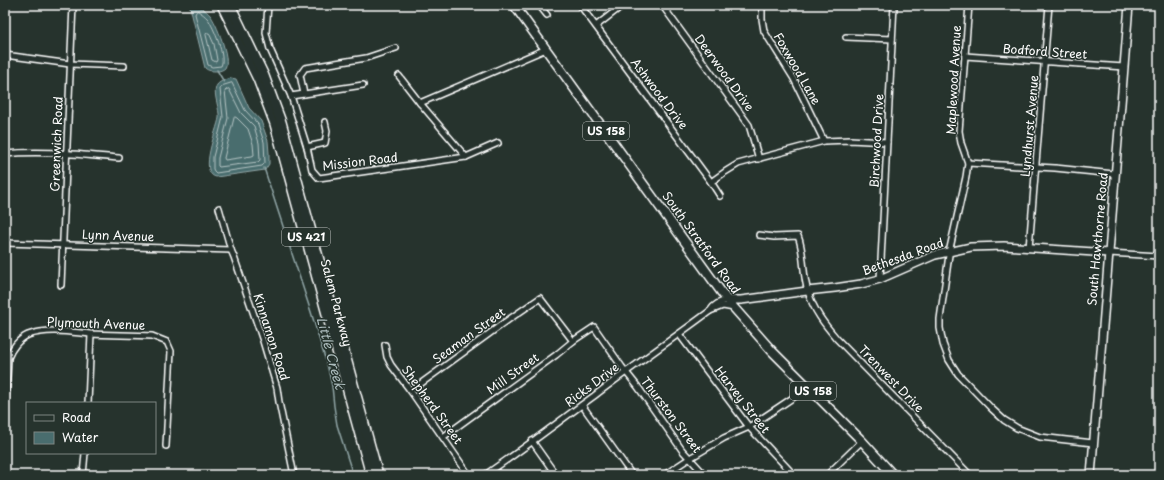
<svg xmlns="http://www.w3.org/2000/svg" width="1164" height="480" font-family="'Playpen Sans',sans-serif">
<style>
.water{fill:#496d6e;stroke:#92a7a8}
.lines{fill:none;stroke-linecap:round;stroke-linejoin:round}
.shore{stroke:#b6c5c5;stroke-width:1}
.stream{stroke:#92a7a8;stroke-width:1.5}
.street-casing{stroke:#fff;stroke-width:8}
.secondary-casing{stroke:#fff;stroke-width:10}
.primary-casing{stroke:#fff;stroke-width:11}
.highway-casing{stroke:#fff;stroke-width:12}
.street{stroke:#26332d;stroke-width:5}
.secondary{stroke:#26332d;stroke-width:7}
.primary{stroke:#26332d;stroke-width:8}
.highway{stroke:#26332d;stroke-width:9}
.labels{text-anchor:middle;stroke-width:3;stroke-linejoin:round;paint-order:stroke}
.shield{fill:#26332d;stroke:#bec2c0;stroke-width:1}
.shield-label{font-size:11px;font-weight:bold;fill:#fff}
.street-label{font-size:12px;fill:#fff;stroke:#26332d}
.water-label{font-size:13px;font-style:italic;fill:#adbdbe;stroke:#26332d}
</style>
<rect width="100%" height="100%" fill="#26332d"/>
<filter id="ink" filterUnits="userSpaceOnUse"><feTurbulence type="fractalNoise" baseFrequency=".025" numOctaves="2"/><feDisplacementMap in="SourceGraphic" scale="8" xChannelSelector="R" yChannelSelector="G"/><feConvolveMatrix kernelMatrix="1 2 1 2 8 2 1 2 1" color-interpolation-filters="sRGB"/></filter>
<g filter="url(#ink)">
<g class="water">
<path d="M191,5C198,5 206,10 210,15C216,22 231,59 225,68C223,70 220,71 217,71C212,71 208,71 205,68L190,7Z"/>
<path d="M231,78L236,79L249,108L261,121L268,141L269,153V164L265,170L216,177C198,173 217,130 219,118C220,109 213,95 216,87C218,81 226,80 231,78Z"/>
</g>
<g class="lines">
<g class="shore">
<path d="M198,11C202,13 205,16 208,19C214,28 226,57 221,66L212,67L208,65L195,14L196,12Z"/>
<path d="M207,33H209L214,44L217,60L216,62L212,60L206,35Z"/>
<path d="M232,83L245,110L258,124L264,142L265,163L262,166L216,173L214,171L213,169V157L223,117L220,89L222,86Z"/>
<path d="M229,89L241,113L254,126L259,143L260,160L258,162L219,167L218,166V158L228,118L225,91L226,90Z"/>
<path d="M235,117L237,118L248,129L253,144L254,155L252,156L225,160L224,158L234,118Z"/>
</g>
<g class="stream">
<path d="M217,70L224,82"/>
<path d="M264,168L311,312L328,368L332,386L334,406L337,425L353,475"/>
</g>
<defs>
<g id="street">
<path d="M268,5L266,33L270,49L291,96L307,147L312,170L319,178L466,157L498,143"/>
<path d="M539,5L547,15"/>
<path d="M580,5L711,182L720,196"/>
<path d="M662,5L749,125L759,159"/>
<path d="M762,5V19L764,31L794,79L824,141"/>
<path d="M969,5L959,131L961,143L968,163L966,177L950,248L940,319V328L943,344L949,360L958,374L992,409L1004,420L1017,428L1040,437L1093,443"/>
<path d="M596,26L623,5"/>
<path d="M846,37L892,39"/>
<path d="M5,55L70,64L124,66"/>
<path d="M965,56L1124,67"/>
<path d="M399,76L420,103L466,157"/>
<path d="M304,94L300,75L305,68L366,58L396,48"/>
<path d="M291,96L363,85"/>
<path d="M420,103L546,49"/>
<path d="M307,147L325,143L327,131L325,122"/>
<path d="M5,154C43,150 81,155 119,158"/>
<path d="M968,163L1055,168L1114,174"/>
<path d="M711,182L725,172L738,164L824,141L850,140L887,142"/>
<path d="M219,208L231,250L234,257L263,341L277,388L279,402L294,475"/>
<path d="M759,235L774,237L798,236C805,254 802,274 808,291C813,310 825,325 837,339L970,475"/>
<path d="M5,243L231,250"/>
<path d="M1029,248L1049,5"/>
<path d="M1109,253L1159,256"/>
<path d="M880,279L894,5"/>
<path d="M61,285L73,5"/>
<path d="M710,311L723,306L734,308"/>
<path d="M679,334L749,427L794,475"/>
<path d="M385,345L387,357L391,365L410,390L469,475"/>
<path d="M410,390L416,387L508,320L540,298L573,341"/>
<path d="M88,403L91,334"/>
<path d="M582,405L632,475"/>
<path d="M5,416L8,358C11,349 19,339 28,335C48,328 70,332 90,334C111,335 131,335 152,336L167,342L171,351L166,446"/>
<path d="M443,437L556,355L573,341L594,327L622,367L638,387L682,450L705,475"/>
<path d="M532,441L556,475"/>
<path d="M83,475L85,453"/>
<path d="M485,475C522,450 558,422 594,396C632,367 671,340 710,311C714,304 720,302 727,300"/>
<path d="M664,475L690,458L724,438L749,427L809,387"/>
<path d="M827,475L862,441"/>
</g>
<g id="secondary">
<path d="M727,300H741L807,291L835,288L861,284L880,279L935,255L971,247L1004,246L1109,253"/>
<path d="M1091,475L1129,5"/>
</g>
<path id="primary" d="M514,5L727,300L772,351L862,441L893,475"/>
<g id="highway">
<path d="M222,5L258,79L275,124L371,475"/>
<path d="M230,5L264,76L281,122L378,475"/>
</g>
</defs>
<use href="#street" class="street-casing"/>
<use href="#secondary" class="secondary-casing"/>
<use href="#primary" class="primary-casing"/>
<use href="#highway" class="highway-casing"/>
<use href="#street" class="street"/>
<use href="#secondary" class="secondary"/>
<use href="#primary" class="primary"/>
<use href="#highway" class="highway"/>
</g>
</g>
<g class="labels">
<g class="shield">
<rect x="583" y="122" width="46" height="18" rx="3"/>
<rect x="282" y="228" width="48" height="18" rx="3"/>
<rect x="790" y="382" width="46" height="18" rx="3"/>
</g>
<g class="shield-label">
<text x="606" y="135">US 158</text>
<text x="306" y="241">US 421</text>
<text x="813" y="395">US 158</text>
</g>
<g class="street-label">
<text transform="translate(1045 52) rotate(4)" y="4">Bodford Street</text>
<text transform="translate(797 69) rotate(60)" y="4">Foxwood Lane</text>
<text transform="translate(724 73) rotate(54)" y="4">Deerwood Drive</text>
<text transform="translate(954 80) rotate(-87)" y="4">Maplewood Avenue</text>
<text transform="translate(659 94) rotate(53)" y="4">Ashwood Drive</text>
<text transform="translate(1030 126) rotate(-85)" y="4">Lyndhurst Avenue</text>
<text transform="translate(877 141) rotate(-87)" y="4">Birchwood Drive</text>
<text transform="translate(57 144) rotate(-88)" y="4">Greenwich Road</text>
<text transform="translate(360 162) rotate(-7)" y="4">Mission Road</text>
<text transform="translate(118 236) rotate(2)" y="4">Lynn Avenue</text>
<text transform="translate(1098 239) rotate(-85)" y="4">South Hawthorne Road</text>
<text transform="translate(701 243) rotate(54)" y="4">South Stratford Road</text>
<text transform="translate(903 257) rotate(-20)" y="4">Bethesda Road</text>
<text transform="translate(336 303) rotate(75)" y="4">Salem Parkway</text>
<text transform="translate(96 324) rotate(2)" y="4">Plymouth Avenue</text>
<text transform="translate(469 336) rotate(-36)" y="4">Seaman Street</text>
<text transform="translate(271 337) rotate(72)" y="4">Kinnamon Road</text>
<text transform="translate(513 374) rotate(-36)" y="4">Mill Street</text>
<text transform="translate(891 379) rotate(46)" y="4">Trenwest Drive</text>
<text transform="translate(592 385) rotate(-37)" y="4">Ricks Drive</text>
<text transform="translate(742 400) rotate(52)" y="4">Harvey Street</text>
<text transform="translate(432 405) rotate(54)" y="4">Shepherd Street</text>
<text transform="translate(671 415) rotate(53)" y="4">Thurston Street</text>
</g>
<g class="water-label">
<text transform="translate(331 353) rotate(75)" y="5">Little Creek</text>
</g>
</g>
<rect width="1164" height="480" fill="none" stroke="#26332d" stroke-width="20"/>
<rect x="10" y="10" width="1144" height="460" fill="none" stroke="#fff" stroke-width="1.5" filter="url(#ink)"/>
<rect x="26" y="402" width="130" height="52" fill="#26332d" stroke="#7d8581"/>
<rect x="34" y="415" width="20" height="6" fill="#26332d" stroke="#7d8581"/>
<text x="62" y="422" font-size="12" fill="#ffffff">Road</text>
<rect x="34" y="432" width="20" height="12" fill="#496d6e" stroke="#7d8581"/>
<text x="62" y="442" font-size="12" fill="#ffffff">Water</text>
</svg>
